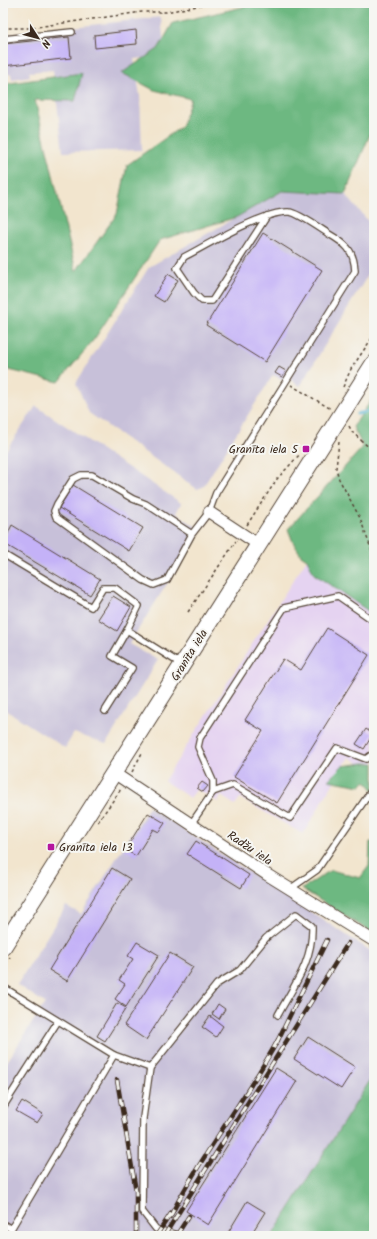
<svg xmlns="http://www.w3.org/2000/svg" width="377" height="1239" font-family="Kalam,sans-serif">
<style>
.built{fill:#e5d3f1}
.industrial{fill:#c7c0d9}
.forest{fill:#6db881;stroke:#547150}
.lines{fill:none;stroke-linecap:round;stroke-linejoin:round}
.stream{stroke:#59b7d7;stroke-width:3}
.building{fill:#c4b2f7}
.service-casing{stroke:#564638;stroke-width:8}
.minor-casing{stroke:#564638;stroke-width:13}
.secondary-casing{stroke:#564638;stroke-width:18}
.path{stroke:#564638;stroke-width:1.5;stroke-dasharray:3 3;stroke-linecap:butt}
.service{stroke:#fff;stroke-width:5.5}
.minor{stroke:#fff;stroke-width:11}
.secondary{stroke:#fff;stroke-width:16}
.rail-casing{stroke:#3b2a1e;stroke-width:4.5}
.rail{stroke:#f6f6f2;stroke-width:3;stroke-dasharray:9;stroke-linecap:butt}
.poi-dot{fill:#b5179e;stroke:#f6f6f2;stroke-width:1.5}
.labels{text-anchor:middle;stroke-width:4;stroke-linejoin:round;paint-order:stroke}
.poi-label{font-size:12px;fill:#3b2a1e;stroke:#f6f6f2;text-anchor:end}
.street-label{font-size:12px;fill:#3b2a1e;stroke:#f6f6f2}
</style>
<rect width="100%" height="100%" fill="#f6f6f2"/>
<filter id="ink" filterUnits="userSpaceOnUse"><feTurbulence type="fractalNoise" baseFrequency=".025" numOctaves="2"/><feDisplacementMap in="SourceGraphic" scale="8" xChannelSelector="R" yChannelSelector="G"/><feConvolveMatrix kernelMatrix="1 2 1 2 8 2 1 2 1" color-interpolation-filters="sRGB"/></filter>
<filter id="wash" filterUnits="userSpaceOnUse"><feTurbulence type="fractalNoise" baseFrequency=".012" numOctaves="4" result="noise"/><feDisplacementMap in="SourceGraphic" scale="16" xChannelSelector="R" yChannelSelector="G"/><feGaussianBlur stdDeviation="0.9" result="paint"/><feColorMatrix in="noise" values="0 0 0 0 0 0 0 0 0 0 0 0 0 0 0 0 0 1.4 0 .05"/><feComposite in="paint" operator="in"/></filter>
<g filter="url(#wash)">
<rect width="100%" height="100%" fill="#f2e5ce"/>
<path class="built" d="M307,559L374,604V772L349,757L303,834L240,798L235,805L221,796L218,802L197,789L190,798L164,781Z"/>
<g class="industrial">
<path d="M161,17L165,56L134,59L140,96L142,150L63,152L53,70L29,72L30,76L12,79L11,74H3V35Z"/>
<path d="M282,191L345,194L374,228V259L371,270L300,386L291,380L281,379L273,375L203,487L197,489L89,413L76,383L149,267Z"/>
<path d="M36,406L181,503L176,513L201,530L129,644L158,660L106,744L74,733L65,748L3,708V455Z"/>
<path d="M149,807L374,953V1074L272,1236H3V1068L45,1003L17,985L66,906L81,914Z"/>
</g>
<g class="forest">
<path d="M260,3H374V125L345,194L282,191L237,217L160,240L95,338L59,382L9,370L3,362V84L82,73L75,101L35,100L76,271L117,214L127,165L181,127L191,99L154,90L122,73L158,49L173,23Z"/>
<path d="M374,396V615L314,574L307,559L301,555L293,542L288,529L363,447L353,427Z"/>
<path d="M364,763H374V791L366,781L361,786L328,780L342,766Z"/>
<path d="M370,842H374V934L302,889L331,870L360,878L369,866Z"/>
<path d="M374,1074V1236H272Z"/>
</g>
<g class="lines">
<path class="stream" d="M357,414L374,410"/>
</g>
<g id="blocks">
<g class="building">
<path d="M136,30L137,44L95,48L94,35Z"/>
<path d="M69,37L71,58L3,66V44Z"/>
<path d="M263,233L322,270L265,362L206,325Z"/>
<path d="M168,274L178,280L164,302L154,296Z"/>
<path d="M279,367L286,371L282,377L275,373Z"/>
<path d="M73,485L143,528L129,551L59,508Z"/>
<path d="M12,525L100,579L90,595L3,543Z"/>
<path d="M113,596L131,607L117,631L98,619Z"/>
<path d="M327,628L369,655L277,803L234,777L263,731L245,720L283,659L301,670Z"/>
<path d="M366,729L373,734L364,749L356,744Z"/>
<path d="M202,782L208,786L203,792L197,788Z"/>
<path d="M148,813L165,823L159,832L153,829L136,856L125,850Z"/>
<path d="M196,841L249,875L241,888L187,854Z"/>
<path d="M112,868L130,879L67,981L49,970Z"/>
<path d="M137,942L159,955L126,1007L115,999L125,984L119,980L133,959L128,956Z"/>
<path d="M170,953L193,967L146,1040L124,1025Z"/>
<path d="M117,1003L126,1008L105,1041L97,1036Z"/>
<path d="M218,1004L225,1009L219,1019L212,1014Z"/>
<path d="M210,1016L223,1026L216,1037L202,1027Z"/>
<path d="M308,1037L355,1067L341,1089L294,1059Z"/>
<path d="M276,1068L297,1081L208,1225L186,1211Z"/>
<path d="M22,1101L43,1114L37,1123L16,1111Z"/>
<path d="M247,1201L265,1212L250,1236H226Z"/>
</g>
</g>
</g>
<g filter="url(#ink)">
<use href="#blocks" fill-opacity="0" stroke="#564638" stroke-width="1"/>
<g class="lines">
<defs>
<g id="service">
<path d="M3,39L72,32"/>
<path d="M192,534L146,504L133,499L92,475H81L73,479L57,504L54,511L56,517L143,580L154,585L167,580L192,534L209,512L216,493L355,271C354,250 346,244 329,234C321,229 297,212 289,212C265,210 207,245 184,257L177,268L194,293L202,301H212L267,216"/>
<path d="M3,554L91,607L103,588H115L139,606L127,630L181,664"/>
<path d="M105,711L132,668L112,656L127,630"/>
<path d="M213,792V781L198,747L200,738L284,608L338,596L374,621"/>
<path d="M191,824L213,792L233,785L290,818L337,748L366,759L374,753"/>
<path d="M290,889L317,870L371,791"/>
<path d="M3,987L114,1055L11,1229L3,1224"/>
<path d="M114,1055L150,1068L217,984L240,970L266,938L296,914L312,926C313,962 294,985 278,1015"/>
<path d="M150,1068L143,1118L142,1211L156,1229L181,1236"/>
<path d="M3,1107L58,1021"/>
</g>
<g id="minor">
<path d="M209,512L259,545"/>
<path d="M114,773L266,874L374,941"/>
</g>
<path id="secondary" d="M3,947L374,363"/>
</defs>
<use href="#service" class="service-casing"/>
<use href="#minor" class="minor-casing"/>
<use href="#secondary" class="secondary-casing"/>
<g class="path">
<path d="M3,26L8,28H29L142,12H166L212,3"/>
<path d="M291,385L331,409"/>
<path d="M343,387L351,369L374,335"/>
<path d="M349,426L352,432L374,452"/>
<path d="M339,442L336,468L339,479L360,518L374,557"/>
<path d="M247,525L277,479L300,454"/>
<path d="M188,612L236,541"/>
<path d="M132,772L143,751"/>
<path d="M98,822L121,789"/>
<path d="M3,969L10,957"/>
</g>
<use href="#service" class="service"/>
<use href="#minor" class="minor"/>
<use href="#secondary" class="secondary"/>
<defs>
<g id="rail">
<path d="M276,1044L327,940"/>
<path d="M117,1080L136,1191V1236"/>
<path d="M170,1217C201,1155 245,1100 278,1040"/>
<path d="M156,1236L172,1212"/>
<path d="M164,1236L348,943"/>
<path d="M176,1236L189,1216"/>
</g>
</defs>
<use href="#rail" class="rail-casing"/>
<use href="#rail" class="rail"/>
</g>
</g>
<g class="poi-dot">
<rect x="302" y="445" width="8" height="8" rx="2"/>
<rect x="47" y="843" width="8" height="8" rx="2"/>
</g>
<g class="labels">
<g class="poi-label">
<text x="298" y="453">Granīta iela 5</text>
<text x="59" y="851" text-anchor="start">Granīta iela 13</text>
</g>
<g class="street-label">
<text transform="translate(189 655) rotate(-58)" y="4">Granīta iela</text>
<text transform="translate(250 848) rotate(34)" y="4">Radžu iela</text>
</g>
</g>
<rect width="377" height="1239" fill="none" stroke="#f6f6f2" stroke-width="16"/>
<g transform="translate(38 38) rotate(126)" stroke="#f6f6f2" stroke-width="3" paint-order="stroke">
<path d="M0-3L7 15L0 10L-7 15Z" fill="#3b2a1e"/>
<text y="-6" font-size="11" font-weight="bold" text-anchor="middle" fill="#3b2a1e">N</text>
</g>
</svg>
